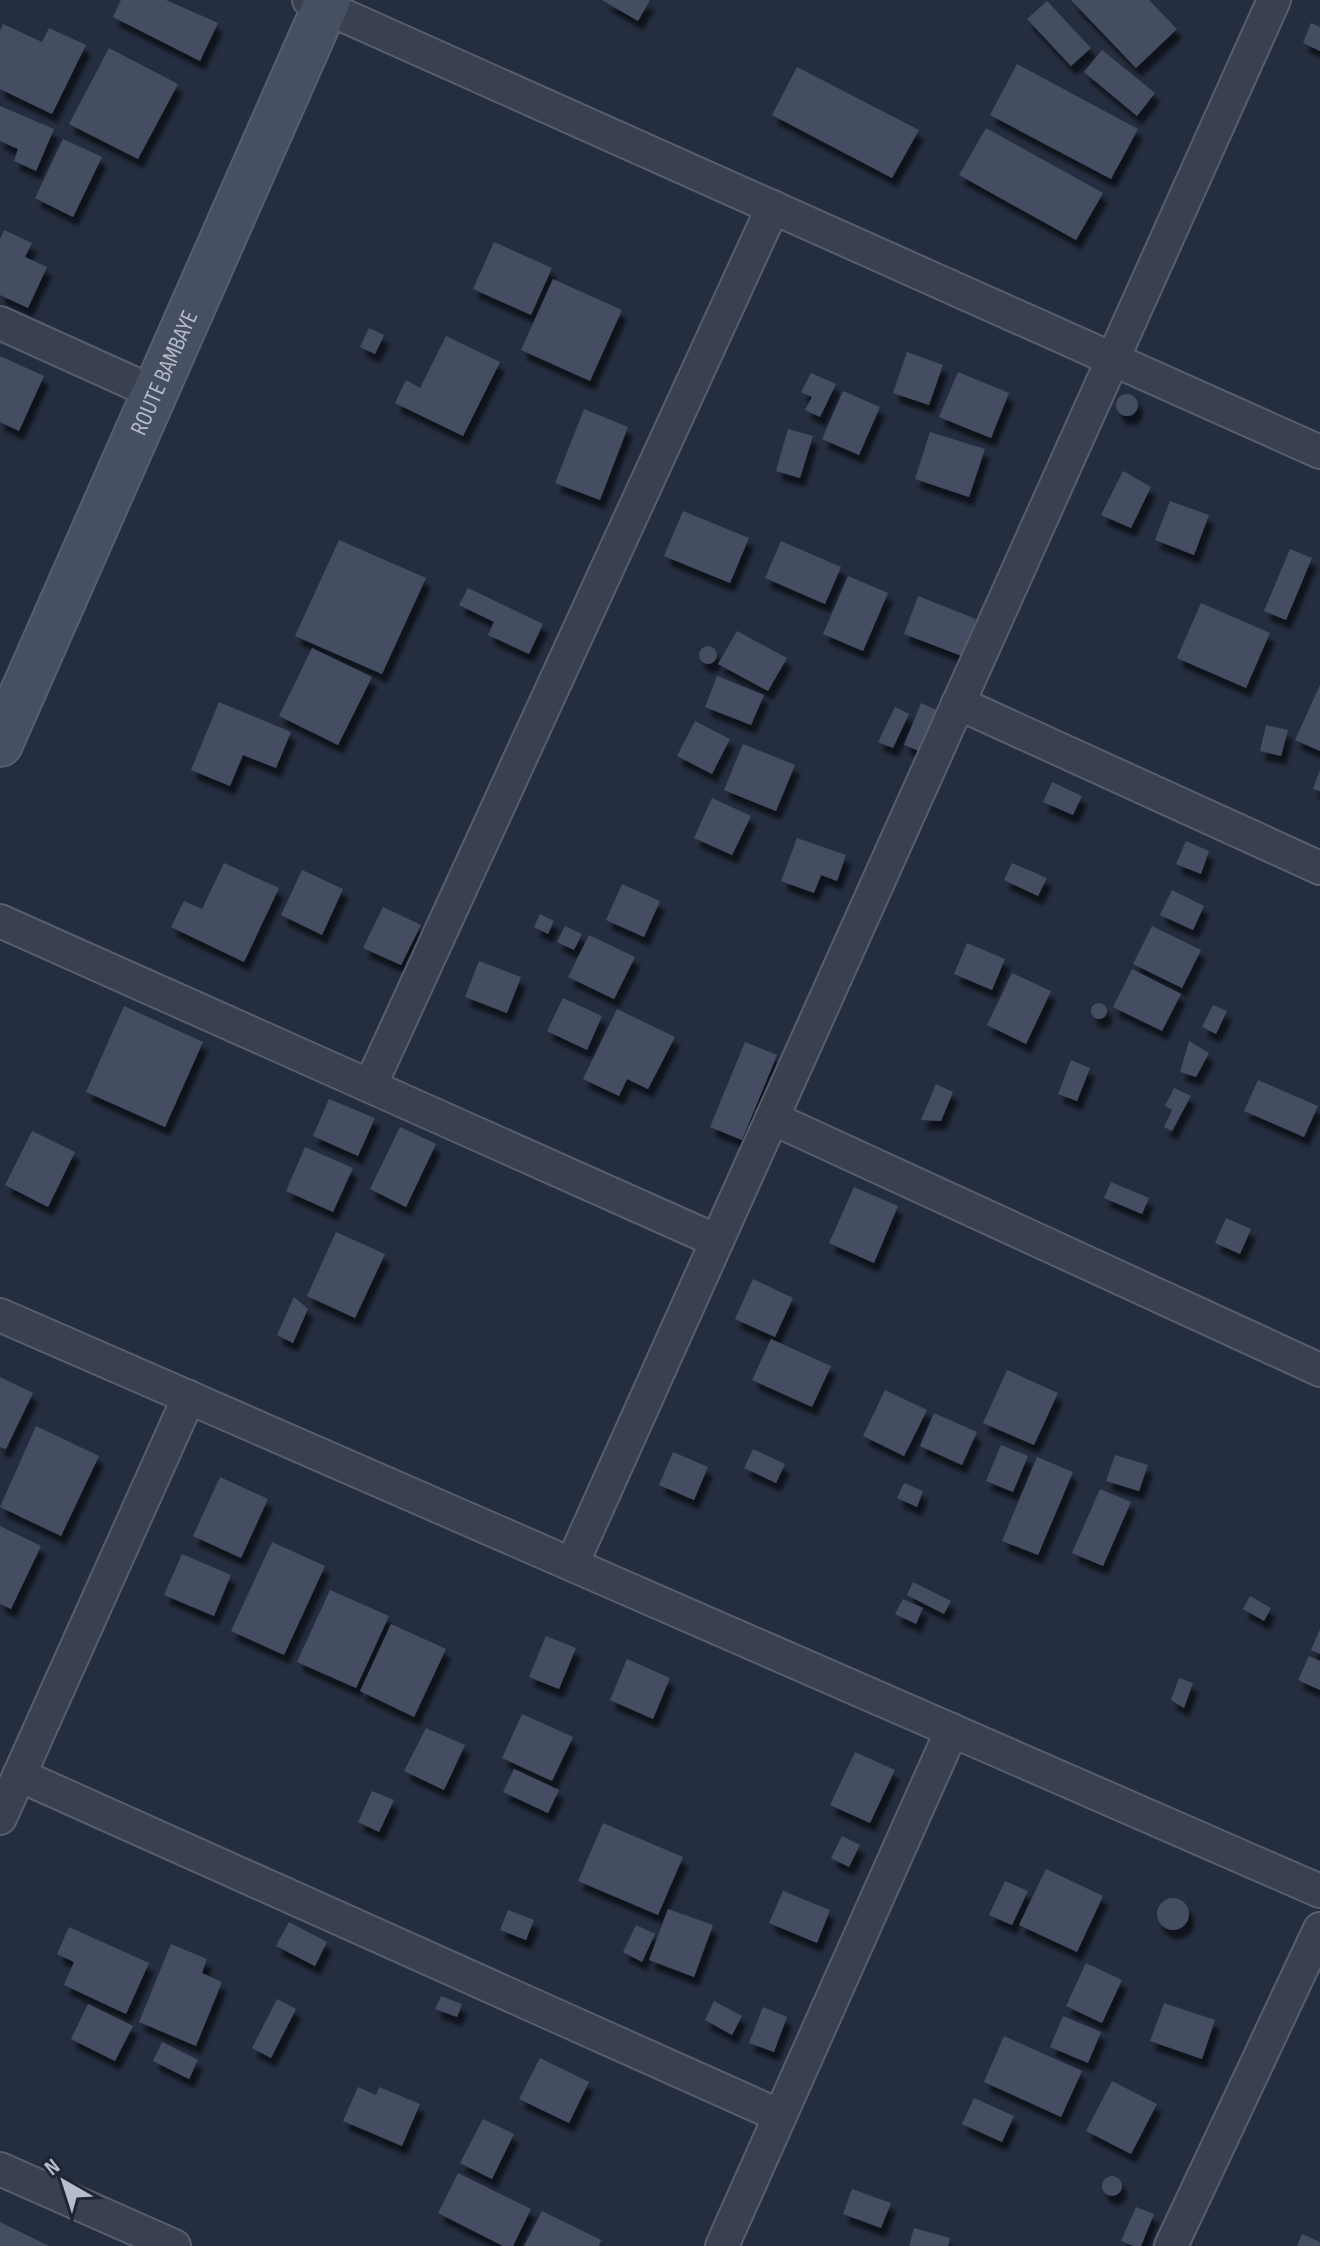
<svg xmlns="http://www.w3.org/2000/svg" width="1320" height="2246" font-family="'Sofia Sans Condensed',sans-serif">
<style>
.building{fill:#444e62;filter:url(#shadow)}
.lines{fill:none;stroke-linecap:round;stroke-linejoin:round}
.street-casing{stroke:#575e6d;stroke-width:36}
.secondary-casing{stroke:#575e6d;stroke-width:48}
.street{stroke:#394050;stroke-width:32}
.secondary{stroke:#474f63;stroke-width:44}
.labels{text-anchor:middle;stroke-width:8;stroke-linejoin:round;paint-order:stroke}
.street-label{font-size:24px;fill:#b5bcca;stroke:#1e2535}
</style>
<defs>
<filter id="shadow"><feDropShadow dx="5" dy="9" stdDeviation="2" flood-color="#0009"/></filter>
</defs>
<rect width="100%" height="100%" fill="#252e40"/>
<g class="building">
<path d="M121,0H166L218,23L200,61L113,17Z"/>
<path d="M602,0H650L638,21Z"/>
<path d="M1071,0H1149L1177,29L1136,68Z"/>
<path d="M1047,1L1091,48L1071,66L1027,19Z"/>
<path d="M1311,23L1320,27V51L1303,43Z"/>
<path d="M3,24L42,42L49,28L86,45L52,114L0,89V31Z"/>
<path d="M109,48L178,84L138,159L69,124Z"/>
<path d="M1102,50L1155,93L1137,116L1084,72Z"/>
<path d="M1017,64L1138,129L1111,179L990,115Z"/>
<path d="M797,67L919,130L892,178L772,115Z"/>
<path d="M0,106L54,129L36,171L14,161L18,149L0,141Z"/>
<path d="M986,128L1103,193L1076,240L959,175Z"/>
<path d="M63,139L102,157L73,217L35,198Z"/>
<path d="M4,230L32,243L25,257L47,267L28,308L0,295V239Z"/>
<path d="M494,242L552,268L531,315L473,289Z"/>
<path d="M553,279L622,310L590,381L521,350Z"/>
<path d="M369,328L384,335L375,354L360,347Z"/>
<path d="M446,336L500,362L463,436L395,403L406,380L420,388Z"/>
<path d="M907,352L943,365L929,405L893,393Z"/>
<path d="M0,356L44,376L19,431L0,422Z"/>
<path d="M958,372L1009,393L991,438L939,417Z"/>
<path d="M811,373L836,384L820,417L805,410L812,397L801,392Z"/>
<path d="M843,391L880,407L859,455L822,439Z"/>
<circle cx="1127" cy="405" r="11"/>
<path d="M584,409L628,427L600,500L555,483Z"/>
<path d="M788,429L813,436L800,478L776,471Z"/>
<path d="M930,432L985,449L969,497L915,479Z"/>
<path d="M1123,471L1151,487L1131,528L1101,515Z"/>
<path d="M1170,501L1209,515L1194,555L1155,540Z"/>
<path d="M683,511L749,538L730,583L664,556Z"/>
<path d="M339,540L426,578L382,674L295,636Z"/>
<path d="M781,541L841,567L825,604L765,578Z"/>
<path d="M1290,549L1312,558L1286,620L1264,611Z"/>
<path d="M848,576L888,593L863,651L823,634Z"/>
<path d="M468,588L543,624L529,654L488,635L494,622L459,605Z"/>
<path d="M918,596L976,619L962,656L904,634Z"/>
<path d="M1201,603L1270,633L1246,688L1177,658Z"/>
<path d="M737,631L787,658L768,691L718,664Z"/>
<circle cx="708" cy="655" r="9"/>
<path d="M312,648L372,677L338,745L279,716Z"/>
<path d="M717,676L764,695L751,725L705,707Z"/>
<path d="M1320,685V751L1295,740Z"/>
<path d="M219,702L291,732L276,768L243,755L230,786L191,770Z"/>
<path d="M921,703L939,711L922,752L904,745Z"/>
<path d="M895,707L909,714L893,748L878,742Z"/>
<path d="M695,721L730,739L712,774L677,756Z"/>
<path d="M1266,725L1288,730L1281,756L1260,751Z"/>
<path d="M743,744L795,765L776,811L724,790Z"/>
<path d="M1320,770V791L1313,789Z"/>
<path d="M1052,782L1082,796L1073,815L1043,802Z"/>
<path d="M712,798L751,816L732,855L694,838Z"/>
<path d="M797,838L846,855L837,881L821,875L814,893L781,881Z"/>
<path d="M1186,841L1209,851L1201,874L1176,864Z"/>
<path d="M224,863L279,888L244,962L171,927L184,901L202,909Z"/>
<path d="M1012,863L1047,878L1038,896L1004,880Z"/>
<path d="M302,870L343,889L322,935L281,915Z"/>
<path d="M622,884L660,901L644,937L606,920Z"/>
<path d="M1172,890L1204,906L1193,930L1160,915Z"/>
<path d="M383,907L421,925L401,965L363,948Z"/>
<path d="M540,914L554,921L548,934L534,927Z"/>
<path d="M565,926L582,934L574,950L557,942Z"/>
<path d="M1152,926L1201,950L1182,988L1133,964Z"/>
<path d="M589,935L635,957L614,999L568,977Z"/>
<path d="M967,943L1005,959L992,990L954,974Z"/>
<path d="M479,961L521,977L507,1013L465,997Z"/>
<path d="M1132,969L1181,994L1162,1031L1113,1007Z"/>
<path d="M1012,973L1051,991L1026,1044L987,1025Z"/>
<path d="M563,998L602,1016L587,1050L547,1031Z"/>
<circle cx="1099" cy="1011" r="8"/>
<path d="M1213,1005L1227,1011L1216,1034L1202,1027Z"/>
<path d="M124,1006L203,1042L165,1127L86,1092Z"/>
<path d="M617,1009L675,1037L648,1089L627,1079L619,1096L583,1079Z"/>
<path d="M1189,1041L1209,1053L1196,1077L1180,1072Z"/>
<path d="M745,1042L777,1055L742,1140L710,1127Z"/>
<path d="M1071,1060L1090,1068L1077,1101L1058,1094Z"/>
<path d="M1258,1080L1318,1106L1304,1137L1244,1111Z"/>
<path d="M936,1084L953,1092L941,1121L921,1120Z"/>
<path d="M1174,1088L1191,1096L1172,1131L1164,1127L1172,1110L1165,1106Z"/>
<path d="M329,1099L375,1118L358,1156L313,1136Z"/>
<path d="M400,1127L436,1144L406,1207L370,1189Z"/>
<path d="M32,1131L75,1152L48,1207L5,1185Z"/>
<path d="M305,1147L353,1168L333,1212L286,1191Z"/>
<path d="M1111,1182L1149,1198L1142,1214L1104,1198Z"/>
<path d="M854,1187L898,1206L874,1263L829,1243Z"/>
<path d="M1226,1218L1251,1229L1240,1254L1215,1243Z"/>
<path d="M336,1232L385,1254L355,1318L307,1296Z"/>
<path d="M753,1279L793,1298L775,1337L735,1319Z"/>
<path d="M294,1297L308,1309L293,1343L277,1335Z"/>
<path d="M771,1339L831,1366L812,1407L752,1380Z"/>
<path d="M1007,1370L1058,1393L1034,1445L983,1423Z"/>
<path d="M0,1377L33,1393L6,1449L0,1447Z"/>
<path d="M885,1390L927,1410L904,1456L863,1436Z"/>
<path d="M934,1413L977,1432L962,1465L920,1446Z"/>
<path d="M36,1426L99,1456L61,1536L0,1507Z"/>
<path d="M1001,1445L1028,1456L1013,1492L986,1481Z"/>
<path d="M753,1449L785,1464L776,1483L744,1468Z"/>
<path d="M673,1452L708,1467L694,1500L659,1485Z"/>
<path d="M1115,1455L1148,1465L1139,1491L1106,1481Z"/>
<path d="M1037,1457L1073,1472L1038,1555L1002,1541Z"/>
<path d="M220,1477L268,1499L241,1558L193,1536Z"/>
<path d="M904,1483L923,1491L917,1507L897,1498Z"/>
<path d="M1100,1489L1131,1502L1103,1566L1072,1553Z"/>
<path d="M0,1526L41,1546L11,1609L0,1604Z"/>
<path d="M272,1542L325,1566L284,1655L231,1631Z"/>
<path d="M182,1554L231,1575L214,1616L164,1595Z"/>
<path d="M913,1582L951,1601L944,1614L907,1595Z"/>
<path d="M330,1590L389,1616L356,1688L297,1662Z"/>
<path d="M1250,1596L1271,1608L1264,1621L1243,1609Z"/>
<path d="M903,1599L923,1608L916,1624L895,1614Z"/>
<path d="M391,1624L446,1649L414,1717L360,1691Z"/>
<path d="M1320,1629V1654L1311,1650Z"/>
<path d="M546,1636L576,1648L559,1689L529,1677Z"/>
<path d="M1309,1656L1320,1661V1690L1298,1680Z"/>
<path d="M627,1659L670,1678L653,1719L610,1700Z"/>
<path d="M1179,1678L1193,1683L1184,1708L1171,1700Z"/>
<path d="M522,1714L573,1737L552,1781L502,1758Z"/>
<path d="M426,1728L465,1745L444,1790L404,1771Z"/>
<path d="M855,1752L895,1770L870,1823L830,1805Z"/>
<path d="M514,1769L559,1790L548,1813L503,1792Z"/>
<path d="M372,1791L394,1800L379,1832L358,1822Z"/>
<path d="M603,1823L683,1857L658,1915L578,1881Z"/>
<path d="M842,1836L860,1845L849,1867L831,1858Z"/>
<path d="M1046,1869L1103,1896L1077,1952L1019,1925Z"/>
<path d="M1005,1881L1028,1891L1012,1925L989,1915Z"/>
<path d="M783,1891L830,1910L817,1943L769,1923Z"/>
<circle cx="1173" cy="1914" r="16"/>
<path d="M668,1909L713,1925L694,1977L649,1960Z"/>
<path d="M508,1910L534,1920L526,1940L500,1930Z"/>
<path d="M289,1922L327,1942L315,1966L276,1946Z"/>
<path d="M636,1925L655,1934L642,1962L623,1952Z"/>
<path d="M69,1927L149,1963L126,2014L64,1985L74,1962L57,1954Z"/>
<path d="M171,1944L207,1959L202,1973L222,1982L196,2046L139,2022Z"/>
<path d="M1086,1963L1122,1980L1102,2023L1066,2006Z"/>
<path d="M441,1996L462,2004L457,2017L435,2009Z"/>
<path d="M277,1999L296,2009L271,2058L252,2048Z"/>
<path d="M714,2001L742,2016L732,2035L705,2020Z"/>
<path d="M1164,2003L1215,2020L1202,2059L1150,2041Z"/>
<path d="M88,2004L133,2026L115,2061L71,2039Z"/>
<path d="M763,2007L787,2017L774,2052L749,2043Z"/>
<path d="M1063,2016L1101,2032L1088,2063L1050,2047Z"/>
<path d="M1004,2036L1082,2071L1061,2117L984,2082Z"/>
<path d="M162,2042L198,2060L189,2079L153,2061Z"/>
<path d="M540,2058L589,2082L569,2123L519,2099Z"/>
<path d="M1112,2081L1157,2104L1131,2154L1086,2131Z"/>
<path d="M358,2087L376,2095L379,2087L420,2104L402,2146L343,2121Z"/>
<path d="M974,2098L1014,2116L1002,2142L962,2124Z"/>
<path d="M483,2119L514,2134L492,2179L460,2163Z"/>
<path d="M458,2173L531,2209L513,2246H503L438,2213Z"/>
<circle cx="1112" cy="2186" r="10"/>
<path d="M852,2189L891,2203L881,2228L843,2214Z"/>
<path d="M1136,2207L1154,2214L1141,2246H1133L1121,2241Z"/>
<path d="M542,2211L601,2240L599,2246H524Z"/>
<path d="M0,2222L49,2246H0Z"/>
<path d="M914,2228L950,2238L948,2246H909Z"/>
<path d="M1302,2234L1320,2242V2246H1297Z"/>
</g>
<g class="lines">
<defs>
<g id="street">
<path d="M309,0L1320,452"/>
<path d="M0,323L155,393"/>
<path d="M958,703L1320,868"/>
<path d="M0,921L717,1241"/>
<path d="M370,1086L773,207"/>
<path d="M772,1118L1320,1370"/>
<path d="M0,1315L1320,1891"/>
<path d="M572,1564L1274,0"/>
<path d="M19,1775L780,2116"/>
<path d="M0,1818L189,1397"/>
<path d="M0,2169L174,2246"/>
<path d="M722,2246L952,1730"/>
<path d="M1171,2246L1320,1929"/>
</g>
<g id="secondary">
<path id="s1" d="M0,744L328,0"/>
</g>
</defs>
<use href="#street" class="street-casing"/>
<use href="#secondary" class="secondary-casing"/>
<use href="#street" class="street"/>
<use href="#secondary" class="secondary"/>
</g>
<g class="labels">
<g class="street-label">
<text dy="8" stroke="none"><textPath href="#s1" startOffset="406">ROUTE BAMBAYE</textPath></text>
</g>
</g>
<g transform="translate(64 2182) rotate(321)" stroke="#1e2535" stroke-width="6" paint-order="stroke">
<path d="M0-6L14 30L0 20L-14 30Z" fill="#b5bcca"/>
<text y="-12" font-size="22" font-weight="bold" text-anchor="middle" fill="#b5bcca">N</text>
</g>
</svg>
